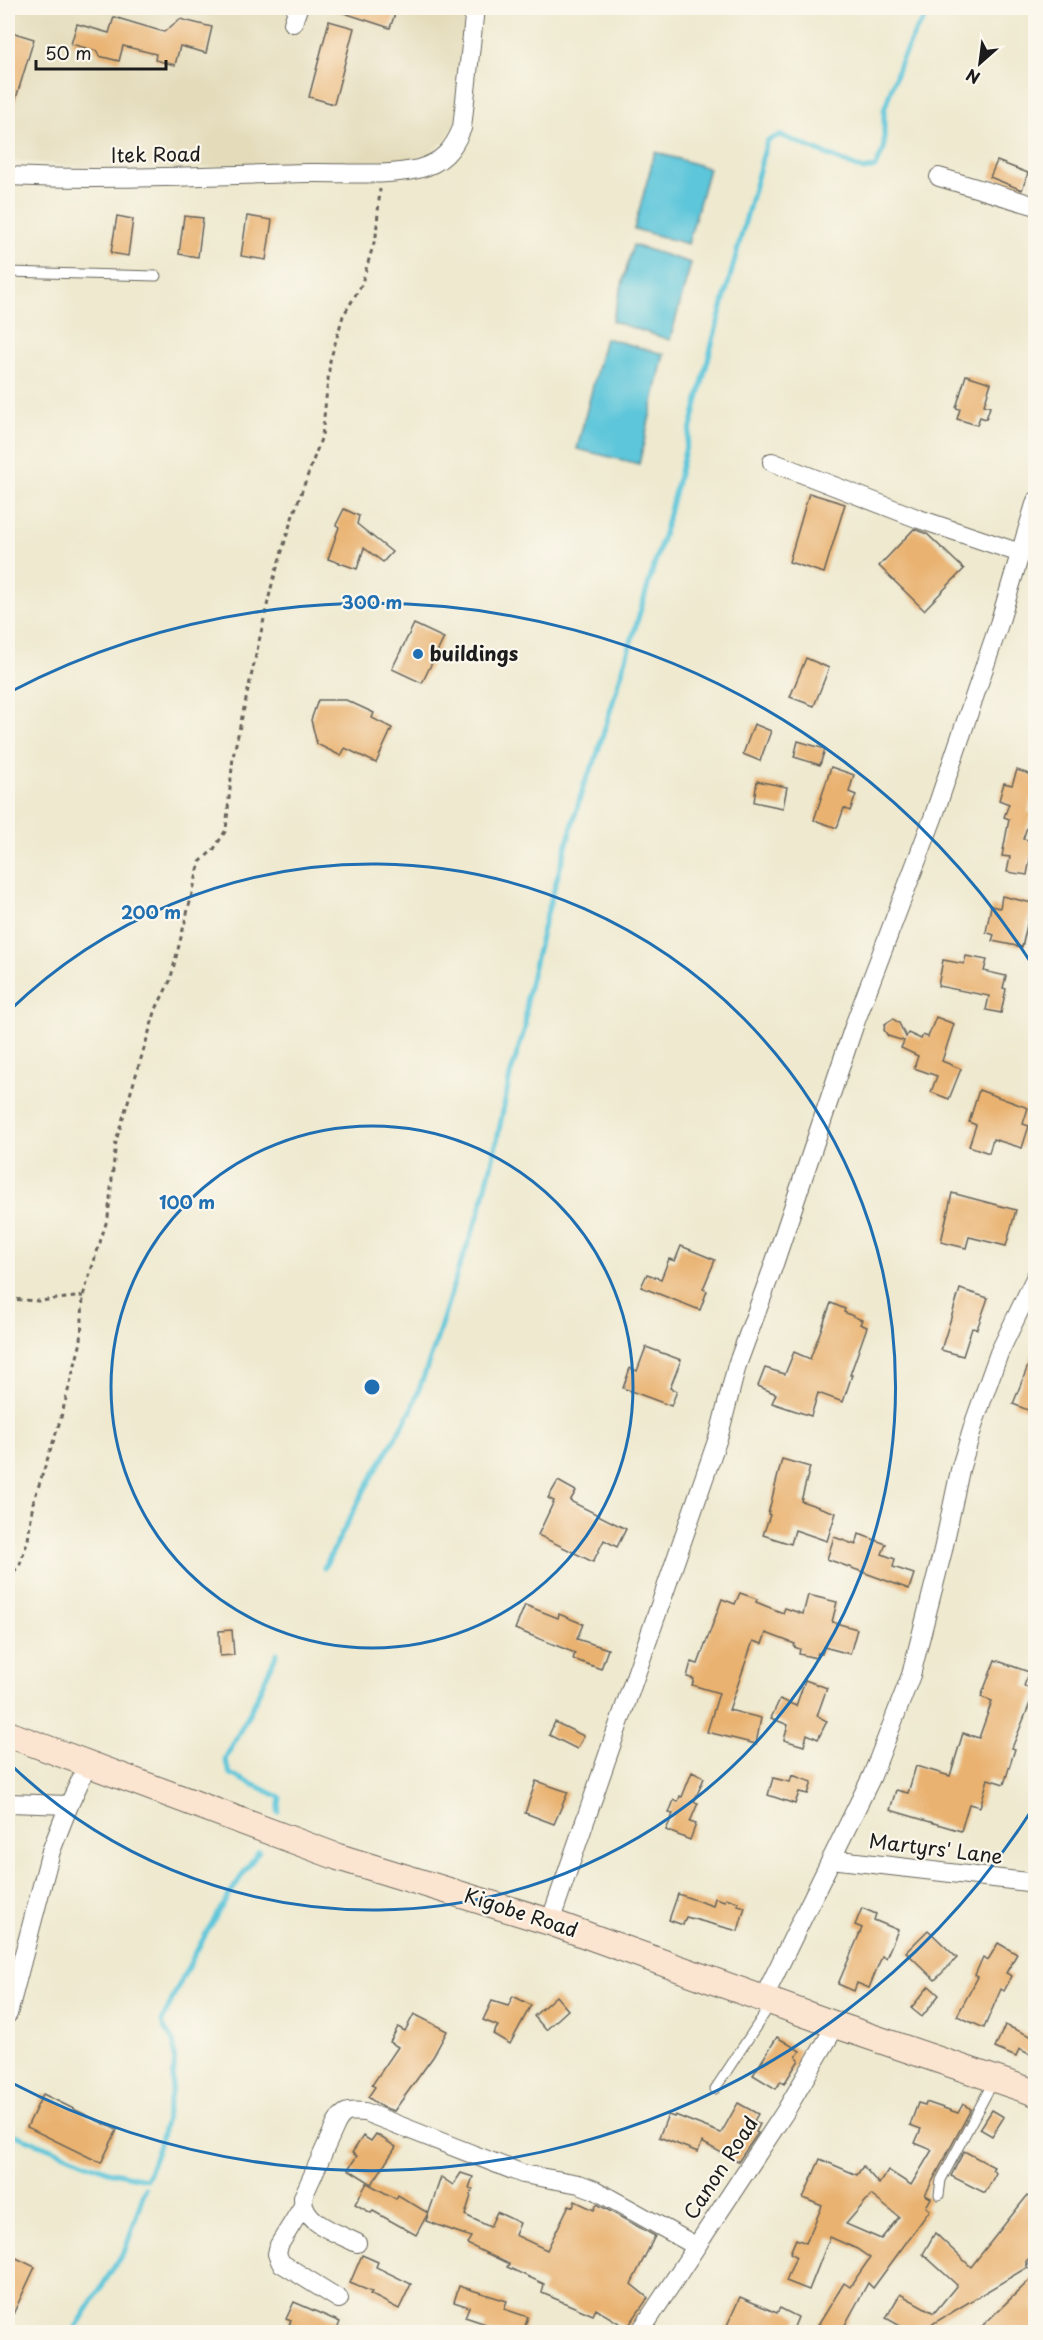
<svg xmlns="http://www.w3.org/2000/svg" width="1043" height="2340" font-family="'Playpen Sans',sans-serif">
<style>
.built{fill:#e3dbba}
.water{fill:#5dc6da;stroke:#3c717b;stroke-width:1.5}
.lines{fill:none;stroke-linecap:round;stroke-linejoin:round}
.stream{stroke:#5dc6da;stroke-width:5}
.building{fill:#e9b271;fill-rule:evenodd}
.lane-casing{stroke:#66645b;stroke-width:11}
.street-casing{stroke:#66645b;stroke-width:20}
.secondary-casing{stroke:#66645b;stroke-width:28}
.path{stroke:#66645b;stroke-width:3;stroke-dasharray:4.5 4.5;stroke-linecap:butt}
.lane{stroke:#fff;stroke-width:9}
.street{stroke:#fff;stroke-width:18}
.secondary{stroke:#fce5d0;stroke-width:26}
.ring{fill:none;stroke:#1f6fb2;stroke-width:3}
.poi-dot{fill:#1f6fb2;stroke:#fbf7ec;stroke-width:2}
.labels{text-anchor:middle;stroke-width:4.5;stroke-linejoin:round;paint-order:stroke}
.street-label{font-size:20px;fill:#1c1c1c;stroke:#fbf7ec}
.poi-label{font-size:20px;font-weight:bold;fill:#1c1c1c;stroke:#fbf7ec;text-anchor:start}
.centre{fill:#1f6fb2;stroke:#fbf7ec;stroke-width:3}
.ring-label{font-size:18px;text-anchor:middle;font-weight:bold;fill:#1f6fb2;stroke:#fbf7ec;stroke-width:4.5;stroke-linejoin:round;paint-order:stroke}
</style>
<rect width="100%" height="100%" fill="#fbf7ec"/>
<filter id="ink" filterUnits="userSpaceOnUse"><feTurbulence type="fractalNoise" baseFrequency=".0167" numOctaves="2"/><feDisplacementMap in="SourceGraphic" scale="12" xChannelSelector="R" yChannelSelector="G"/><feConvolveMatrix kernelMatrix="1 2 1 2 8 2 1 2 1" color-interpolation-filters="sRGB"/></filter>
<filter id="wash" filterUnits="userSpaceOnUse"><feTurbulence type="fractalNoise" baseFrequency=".008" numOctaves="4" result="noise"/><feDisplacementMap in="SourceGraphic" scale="24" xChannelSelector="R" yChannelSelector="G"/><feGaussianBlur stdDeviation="1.35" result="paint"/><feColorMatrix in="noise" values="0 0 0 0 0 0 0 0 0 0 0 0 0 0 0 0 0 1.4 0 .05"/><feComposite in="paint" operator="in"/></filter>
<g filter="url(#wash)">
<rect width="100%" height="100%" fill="#eee9cf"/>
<path class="built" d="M8,8H468L456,119L445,141L428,154L409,160L110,170L11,160L8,159Z"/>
<g class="water">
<path d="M655,152L709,168L688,244L634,229Z"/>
<path d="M633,245L691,263L670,340L612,321Z"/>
<path d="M605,338L664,354L639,464L577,449Z"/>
</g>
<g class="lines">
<g class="stream">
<path d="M324,1568L365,1489L411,1411L434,1348L458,1270L479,1214L495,1150L510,1076L525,1028L527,996L544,924L584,784L595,761L666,526L713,340L767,141L780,135L864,170L875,167L884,149V110L900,63L916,30L933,8"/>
<path d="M277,1653L250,1712L225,1759L230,1774L280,1797L278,1812"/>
<path d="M8,2132L108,2171L146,2179C161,2147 178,2080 174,2046C174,2038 164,2032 162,2022C189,1960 220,1905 259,1851"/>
<path d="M73,2332L126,2248L145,2188"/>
</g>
</g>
<g id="blocks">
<g class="building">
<path d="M335,8H397L390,28L335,10Z"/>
<path d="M114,17L164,32L180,19L212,27L206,53L180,46L175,65L155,60L156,54L123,46L119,61L99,56L97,51L71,44L77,24L109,33Z"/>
<path d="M329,21L354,28L334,104L309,97Z"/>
<path d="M8,31L34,39L11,115H8Z"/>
<path d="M997,161L1028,173L1022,190L990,177Z"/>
<path d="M117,216L133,219L128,256L111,253Z"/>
<path d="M184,216L203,218L198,257L179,254Z"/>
<path d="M247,216L272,220L266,260L241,256Z"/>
<path d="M966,375L991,383L984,405L990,407L986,419L980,417L977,425L957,419L960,409L956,408Z"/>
<path d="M809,493L845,504L824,573L789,562Z"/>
<path d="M344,509L359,516L357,524L392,552L383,562L364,548L357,569L328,559L339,527L336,525Z"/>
<path d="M914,529L927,534L964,569L924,610L879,566Z"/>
<path d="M414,624L444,638L422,683L392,669Z"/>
<path d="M806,658L829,668L814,706L790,697Z"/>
<path d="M318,700H346L374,713L372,718L392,728L376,763L345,748L341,756L317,744L311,720Z"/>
<path d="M754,724L771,731L760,761L743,754Z"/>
<path d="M798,741L825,749L820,765L794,757Z"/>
<path d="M831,767L854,775L849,792L856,795L850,811L844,808L837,828L814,820Z"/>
<path d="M1017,770L1035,776V789L1028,812L1032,813L1023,839L1035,841V855L1031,854L1027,875L1007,872L1010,857L1002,856L1009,819L1004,817L1009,804L999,800L1004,783L1012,785Z"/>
<path d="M757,781L787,787L783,808L754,802Z"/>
<path d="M1002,896L1032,903L1022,947L992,941L994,935L986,932L991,906L1000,908Z"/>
<path d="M966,956L987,960L984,971L1006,976L1003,988L1006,989L1001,1013L986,1010L989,996L938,986L943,960L964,964Z"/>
<path d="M936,1017L954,1024L942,1061L961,1069L949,1099L931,1092L937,1076L914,1068L918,1056L901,1048L904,1041L888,1036L884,1030L885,1024L893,1019L899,1023L906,1037L908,1033L921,1039L923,1035L928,1037Z"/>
<path d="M979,1090L1028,1108L1023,1124L1029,1126L1022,1148L993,1139L989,1153L969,1146L976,1125L969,1122Z"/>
<path d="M952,1193L1016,1210L1006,1246L969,1237L966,1248L941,1242Z"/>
<path d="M681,1246L715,1260L703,1289L707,1291L700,1310L641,1287L647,1274L661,1279L669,1259L675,1261Z"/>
<path d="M960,1289L988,1298L977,1329L972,1328L963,1356L941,1350Z"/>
<path d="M831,1303L845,1309L844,1312L862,1320L860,1324L867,1327L850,1375H852L843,1402L818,1393L811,1416L772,1403L776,1394L758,1386L765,1368L785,1374L794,1352L810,1359Z"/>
<path d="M646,1347L681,1360L670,1388L677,1391L671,1406L623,1388L630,1368L637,1371Z"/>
<path d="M1035,1348V1413L1013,1404Z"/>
<path d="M782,1459L810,1467L801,1501L836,1513L827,1541L795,1530L791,1544L763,1535L770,1515L768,1514Z"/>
<path d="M558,1481L576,1491L570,1501L626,1529L617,1547L604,1540L593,1562L538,1535L554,1501L548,1498Z"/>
<path d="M859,1534L886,1544L882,1554L895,1559L893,1567L914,1574L909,1589L827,1559L834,1537L856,1545Z"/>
<path d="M740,1593L757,1599L756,1602L783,1613L785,1608L803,1614L808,1595L837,1602L832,1622L857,1629L850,1654L824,1647L822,1654L818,1653L816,1658L799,1654L800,1649L794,1647L795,1644L766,1633L762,1644L753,1641L729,1710L761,1718L756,1744L707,1732L719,1693L692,1685L694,1679L687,1677L691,1662L698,1664L722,1599L735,1604Z"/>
<path d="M525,1605L558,1618L559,1614L583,1624L577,1639L608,1649L601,1669L573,1659L575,1653L515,1629Z"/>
<path d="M232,1630L234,1655L220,1656L219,1631Z"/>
<path d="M995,1660L1029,1672L1024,1686L1035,1691L1012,1748L1015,1749L1004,1784L988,1779L980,1807L969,1804L961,1831L890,1810L896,1790L908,1793L916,1766L950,1776L963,1733L979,1738L992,1701L981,1697Z"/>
<path d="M805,1680L827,1688L817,1716L827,1721L818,1739L807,1734L804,1746L784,1740L788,1725L771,1718L780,1699L796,1706Z"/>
<path d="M555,1722L584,1736L577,1749L549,1735Z"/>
<path d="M692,1772L704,1778L694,1802L698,1803L690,1822L696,1824L690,1840L666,1830L673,1814L669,1813L674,1800L678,1802L680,1796L682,1797Z"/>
<path d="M792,1775L812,1782L808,1794L799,1792L795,1804L768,1795L773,1778L790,1782Z"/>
<path d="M536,1781L568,1792L554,1824L525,1813Z"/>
<path d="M678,1894L713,1906L715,1898L725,1901L726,1898L738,1902V1905L745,1907L738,1931L686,1917L683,1925L669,1920Z"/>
<path d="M862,1908L876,1914L874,1920L898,1930L886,1958L882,1956L869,1988L857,1983L854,1991L838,1984L862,1928L855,1925Z"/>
<path d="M928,1930L957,1958L935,1980L906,1952Z"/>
<path d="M998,1943L1017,1954L1006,1973L1012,1976L1004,1991L1001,1989L984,2028L957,2016L978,1977L975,1975L983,1957L988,1960Z"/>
<path d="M929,1986L939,1995L922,2017L911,2008Z"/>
<path d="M513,1996L531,2005L510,2044L493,2034L498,2026L483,2020L492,2001L508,2006Z"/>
<path d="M556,1996L568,2010L546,2030L534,2016Z"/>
<path d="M414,2014L447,2031L433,2057L394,2111L382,2107L368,2097L375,2087L372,2085L398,2047L390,2042L398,2027L405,2031Z"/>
<path d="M1005,2025L1035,2038V2057L1019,2049L1016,2057L995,2048Z"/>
<path d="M777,2037L800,2051L796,2057L799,2060L784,2084L781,2081L776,2089L753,2075Z"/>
<path d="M43,2094L117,2130L101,2163L27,2127Z"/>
<path d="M926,2102L958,2113L963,2104L971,2109L925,2195L931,2198L926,2207L930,2210L873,2288L868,2283L841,2332H814L844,2283L850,2287L870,2258L857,2249L830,2237L809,2290L786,2281L796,2256L790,2253L796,2239L806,2243L822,2206L803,2198L820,2159L857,2175L863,2166L879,2184L888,2170L911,2185L932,2150L915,2143L921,2129L910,2125L918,2103L925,2105ZM871,2195L899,2217L881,2239L846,2224Z"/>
<path d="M738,2103L758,2114L754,2121L760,2124L756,2132L758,2133L738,2162L702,2142L698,2152L659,2137L668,2115L674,2117L675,2115L721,2133Z"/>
<path d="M992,2110L1004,2117L992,2136L980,2129Z"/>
<path d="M376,2134L396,2147L372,2184L348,2169L357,2156L352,2153L363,2136L371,2141Z"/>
<path d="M964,2151L994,2167L992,2170L996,2173L985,2193L951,2176Z"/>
<path d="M461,2173L473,2177L469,2188L473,2189L465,2215L490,2227L497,2212L520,2223L515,2235L547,2250L569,2205L573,2207L575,2201L594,2210L597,2204L655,2236L631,2284L648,2298L627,2328L596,2309L593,2315L542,2293L544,2284L507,2267L509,2264L467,2244L471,2237L426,2221L441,2177L453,2185Z"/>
<path d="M367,2183L396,2199L398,2195L428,2213L416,2235L373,2211L371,2213L355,2204Z"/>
<path d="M1027,2196L1035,2202V2253L1026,2261V2268L919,2332H911L886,2318L900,2294L934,2313L957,2285L923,2254L935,2233L971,2267Z"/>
<path d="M8,2254L35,2267L8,2325Z"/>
<path d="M362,2255L378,2262L376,2267L411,2284L399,2309L370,2294L372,2292L350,2283Z"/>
<path d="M1035,2275V2332H976Z"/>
<path d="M459,2286L507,2301L504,2309L528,2317L523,2332H483L486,2324L465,2317L469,2307L454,2302Z"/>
<path d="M740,2297L777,2313L780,2308L798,2317L792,2332H724Z"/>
<path d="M294,2302L340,2322L336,2332H286L291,2321L286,2319Z"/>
</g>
</g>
</g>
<g filter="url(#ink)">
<use href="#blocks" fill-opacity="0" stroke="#66645b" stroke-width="1.5"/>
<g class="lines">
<defs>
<g id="lane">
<path d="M8,272L156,276"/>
<path d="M715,2089L771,2004"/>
<path d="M939,2195L941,2180L994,2080"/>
<path d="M1032,2265L1036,2260"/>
</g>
<g id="street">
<path d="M293,23L298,8"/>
<path d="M8,176C108,181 208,175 308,173C344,172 382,177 418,169C442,163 453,150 462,128L475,8"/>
<path d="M939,177L1036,206"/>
<path d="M772,462L919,519L1020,553"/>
<path d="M8,1803L69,1805"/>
<path d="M831,1859L1036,1883"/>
<path d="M550,1922L719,1435L737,1365L772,1270L855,1023L933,818L999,624L1036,501"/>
<path d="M763,1999L872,1776L911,1675L943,1550L960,1470L975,1420L999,1353L1036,1276"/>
<path d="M8,2014L51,1851L69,1805L88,1764"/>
<path d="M303,2206L279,2245L277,2254L281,2263L339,2299"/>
<path d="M357,2243C337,2233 302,2223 303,2197L336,2124C344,2109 350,2111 365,2112L523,2174L579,2184L595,2190L696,2246"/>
<path d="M640,2332L785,2112L836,2025"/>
</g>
<path id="secondary" d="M8,1734L338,1857L550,1922L836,2025L1036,2093"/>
</defs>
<use href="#lane" class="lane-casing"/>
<use href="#street" class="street-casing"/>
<use href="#secondary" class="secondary-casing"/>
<g class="path">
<path d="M8,1299L39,1301L83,1296"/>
<path d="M8,1579L20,1564L28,1540L33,1503L60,1421L81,1342L83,1296L108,1217L116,1141L156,1009L170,981L200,862L214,849L226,830L233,757L271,588L291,521L322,436L330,361L343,316L361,286L376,236L380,189"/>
</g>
<use href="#lane" class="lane"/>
<use href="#street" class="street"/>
<use href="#secondary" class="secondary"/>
</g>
</g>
<g class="ring">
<circle cx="372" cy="1387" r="261"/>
<path d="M9 1011A523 523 0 1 1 9 1763"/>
<path d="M1033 1808A784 784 0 0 1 10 2082M10 692A784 784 0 0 1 1033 966"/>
</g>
<circle class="poi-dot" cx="418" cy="654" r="6"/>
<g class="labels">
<g class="street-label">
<text transform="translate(156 155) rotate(-1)" y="7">Itek Road</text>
<text transform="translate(936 1849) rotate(7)" y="7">Martyrs' Lane</text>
<text transform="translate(521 1913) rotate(18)" y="7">Kigobe Road</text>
<text transform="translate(721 2168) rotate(-57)" y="7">Canon Road</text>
</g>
<g class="poi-label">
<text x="430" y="661">buildings</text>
</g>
</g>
<circle cx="372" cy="1387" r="9" class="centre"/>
<g class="ring-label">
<text x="372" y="609">300 m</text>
<text x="151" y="919">200 m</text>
<text x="187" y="1209">100 m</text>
</g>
<rect width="1043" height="2340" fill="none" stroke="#fbf7ec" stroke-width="30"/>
<g transform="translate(980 63) rotate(208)" stroke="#fbf7ec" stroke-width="4.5" paint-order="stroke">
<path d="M0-4.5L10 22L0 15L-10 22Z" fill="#1c1c1c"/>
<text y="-9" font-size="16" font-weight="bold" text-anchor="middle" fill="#1c1c1c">N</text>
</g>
<path d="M36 60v9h130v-9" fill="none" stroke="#1c1c1c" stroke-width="3"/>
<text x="45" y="60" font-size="18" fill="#1c1c1c" stroke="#fbf7ec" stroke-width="4.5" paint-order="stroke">50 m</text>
</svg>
